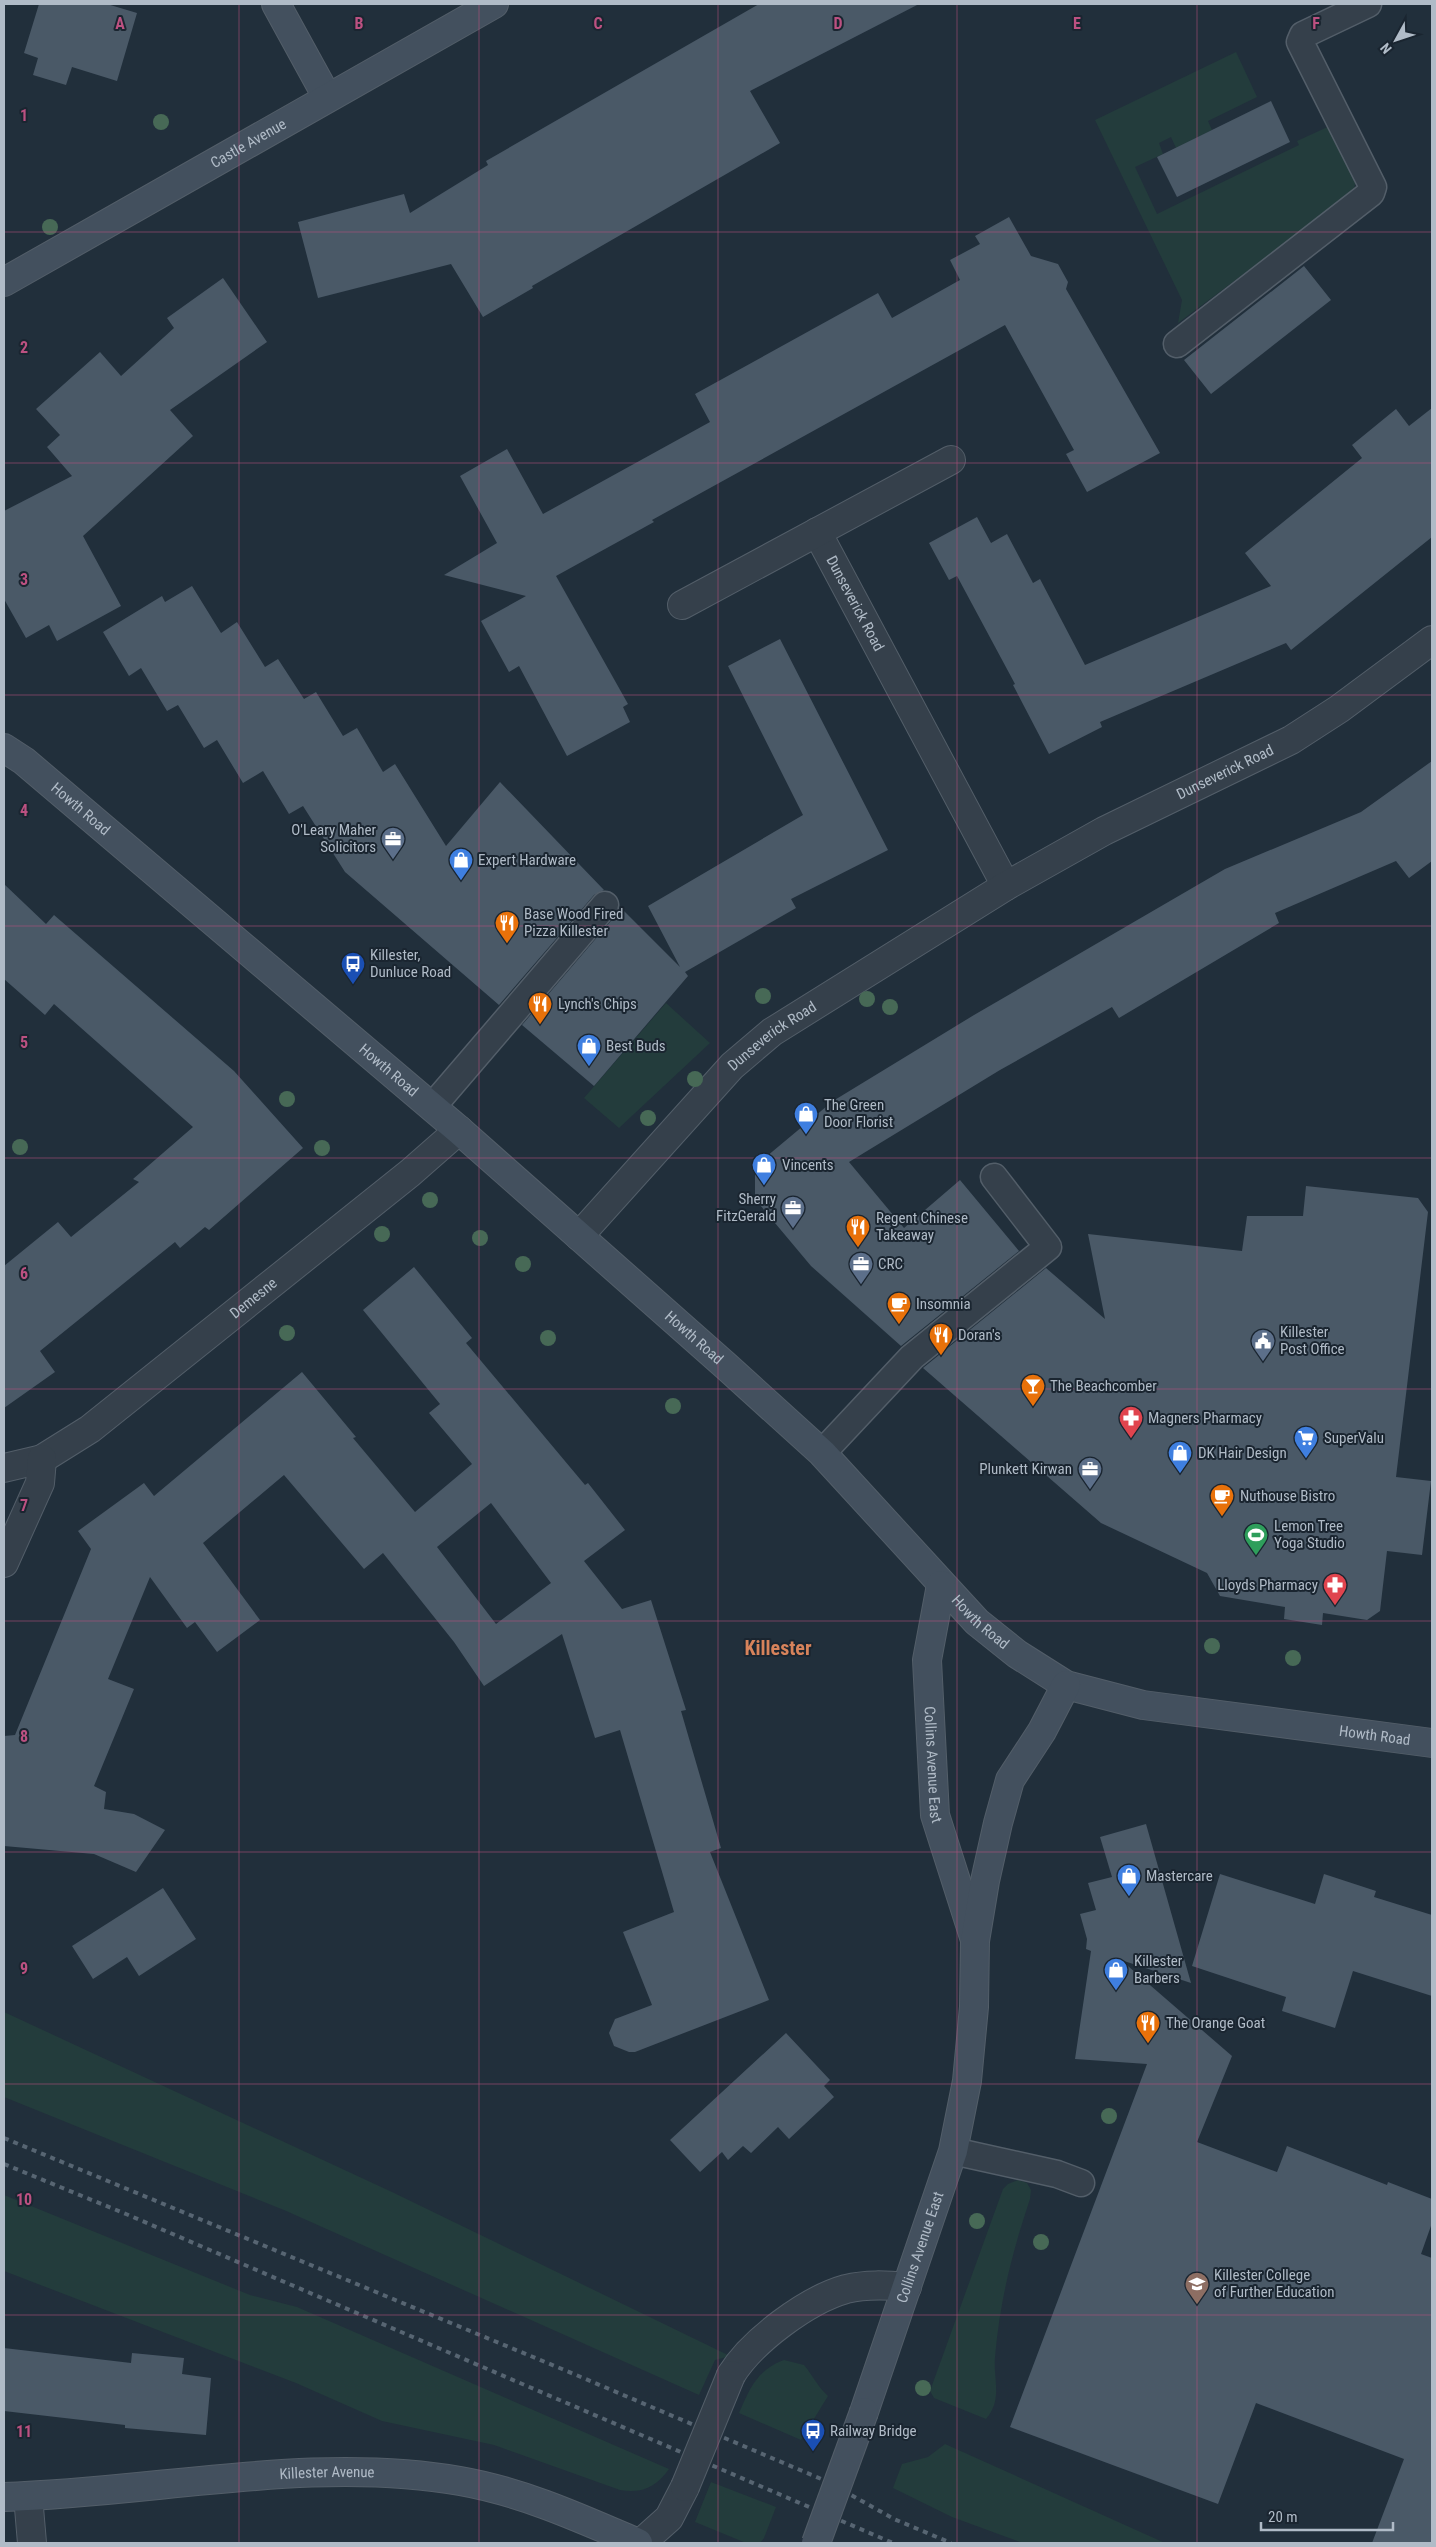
<svg xmlns="http://www.w3.org/2000/svg" width="1436" height="2547" font-family="'Roboto Condensed',sans-serif">
<style>
.green{fill:#233c3c}
.building{fill:#4a5967;fill-rule:evenodd}
.lines{fill:none;stroke-linecap:round;stroke-linejoin:round}
.lane-casing{stroke:#535e69;stroke-width:29}
.street-casing{stroke:#535e69;stroke-width:30}
.secondary-casing{stroke:#535e69;stroke-width:30}
.lane{stroke:#35404b;stroke-width:26}
.street{stroke:#35404b;stroke-width:28}
.secondary{stroke:#43505e;stroke-width:28}
.rail{stroke:#576572;stroke-width:4;stroke-dasharray:5 5;stroke-linecap:butt}
.street-bridge-casing{stroke:#535e69;stroke-width:30;stroke-linecap:butt}
.secondary-bridge-casing{stroke:#535e69;stroke-width:30;stroke-linecap:butt}
.street-bridge{stroke:#35404b;stroke-width:28}
.secondary-bridge{stroke:#43505e;stroke-width:28}
.tree{fill:#476956}
.grid{fill:none;stroke:#bc5181;stroke-width:1;stroke-opacity:0.55}
.labels{text-anchor:middle;dominant-baseline:central;stroke-width:4;stroke-linejoin:round;paint-order:stroke}
.street-label{font-size:15px;fill:#b0bbc7;stroke:#1a2530}
.poi-label{font-size:15px;fill:#b0bbc7;stroke:#1a2530;text-anchor:start}
.district-label{font-size:20px;font-weight:bold;fill:#d7835b;stroke:#1a2530}
.grid-label{font-size:16px;text-anchor:middle;font-weight:bold;fill:#bc5181;stroke:#1a2530;stroke-width:4;stroke-linejoin:round;paint-order:stroke}
</style>
<rect width="100%" height="100%" fill="#212f3b"/>
<path class="green" d="M1236,52L1257,97L1208,121L1212,130L1176,148L1171,137L1159,143L1163,154L1135,167L1157,214L1299,145L1297,141L1332,125L1356,179L1354,189L1347,197L1178,323L1182,300L1095,120Z
M666,1003L710,1043L619,1128L584,1098Z
M4,2012L392,2192L730,2356L715,2360L699,2395L284,2210L4,2097Z
M1018,2180L1027,2183L1031,2190L1030,2199C1012,2253 1000,2300 995,2357C993,2379 1003,2400 986,2419L934,2398L930,2391L1003,2189L1008,2184Z
M4,2195L250,2295L297,2307L669,2469C656,2487 642,2494 620,2490L494,2445L382,2421L296,2383L4,2271Z
M784,2360L804,2365C813,2376 818,2387 828,2396L801,2440L739,2413C750,2388 757,2370 784,2360Z
M945,2444L1165,2543H1023L952,2517L893,2488L902,2464L928,2457Z
M711,2482L776,2507L764,2538L760,2543H746L695,2522Z"/>
<path class="building" d="M39,4H107L137,13L117,81L72,67L66,85L33,75L38,58L24,53Z
M759,4H919L750,91L780,143L532,286L533,288L483,317L451,264L318,298L298,222L404,194L410,213L488,165L486,161Z
M1271,101L1290,142L1177,197L1157,157Z
M1009,217L1031,256L1058,264L1068,282L1066,289L1160,453L1087,492L1066,454L1074,450L1005,325L652,520L654,522L556,576L628,704L623,707L630,722L567,756L519,666L509,672L481,621L526,596L444,575L497,543L460,476L507,449L543,514L710,422L695,394L878,293L892,318L960,280L950,260L980,244L975,236Z
M1304,266L1331,300L1211,394L1184,360Z
M223,278L267,342L170,410L193,436L83,536L121,606L57,641L49,625L26,638L4,599V511L72,476L47,447L60,435L36,409L100,352L121,376L174,328L167,318Z
M1432,408V537L1291,650L1286,643L1100,722L1102,727L1049,754L1013,685L1015,684L957,576L949,580L929,543L977,517L991,543L1007,534L1033,583L1040,579L1085,665L1271,586L1245,553L1362,458L1352,445L1396,409L1409,426Z
M192,586L221,633L237,622L265,667L278,659L304,699L316,692L343,736L357,728L383,772L395,764L446,846L500,782L604,890L594,895L499,1005L345,872L303,806L289,814L263,771L243,783L217,740L204,748L178,705L167,711L141,668L129,676L103,632L162,596L165,602Z
M780,639L888,850L791,899L796,908L685,972L688,976L594,1086L522,1025L616,915L620,907L680,967L648,906L803,815L728,666Z
M1432,761V861L1409,878L1396,861L1275,913L1279,923L1119,1018L1112,1007L1000,1070L849,1162L904,1228L960,1180L1019,1251L901,1346L811,1266L755,1199V1166L833,1101L974,1015L1225,869L1361,812Z
M4,884L46,924L54,915L234,1071L303,1148L209,1230L205,1227L180,1248L175,1242L40,1351L55,1372L4,1408V1266L58,1222L71,1237L139,1182L133,1179L193,1127L54,1004L45,1015L4,979Z
M1306,1186L1418,1198L1428,1212L1396,1477L1431,1481L1422,1555L1387,1551L1380,1611L1367,1620L1323,1613L1322,1625L1284,1619L1285,1607L1220,1596L1207,1573L1101,1523L923,1368L1046,1268L1105,1319L1088,1234L1242,1251L1247,1216H1303Z
M414,1267L472,1338L466,1343L585,1485L588,1483L625,1530L584,1561L622,1609L651,1600L686,1710L681,1711L721,1848L710,1852L769,2000L635,2052H629L614,2046L609,2033L615,2019L652,2005L623,1932L674,1912L620,1730L595,1738L562,1634L484,1686L454,1642L383,1553L364,1569L284,1475L203,1543L260,1620L217,1652L195,1622L187,1628L150,1577L108,1679L134,1689L94,1786L106,1792L104,1809L134,1814L165,1830L136,1872L94,1854L4,1846V1736L15,1735L91,1549L78,1531L144,1483L154,1496L302,1372L356,1437L353,1438L415,1512L472,1464L429,1413L440,1404L363,1310ZM491,1503L551,1583L496,1624L437,1547Z
M1146,1824L1191,1983L1121,1960L1232,2056L1197,2142L1277,2172L1287,2146L1387,2185L1388,2182L1432,2199V2223L1421,2254L1432,2258V2543H1372L1404,2459L1256,2403L1218,2504L1010,2427L1147,2064L1075,2059L1091,1951L1086,1949L1087,1939L1080,1914L1096,1910L1088,1883L1112,1877L1100,1837Z
M1220,1874L1315,1904L1324,1874L1376,1891L1374,1897L1432,1915V1996L1353,1971L1335,2028L1282,2011L1286,1997L1192,1966Z
M163,1888L196,1939L139,1976L127,1957L93,1979L72,1946Z
M786,2033L830,2080L824,2086L834,2097L789,2139L778,2127L751,2153L743,2146L728,2160L722,2152L700,2172L670,2140Z
M4,2348L131,2363L132,2353L184,2358L182,2374L211,2378L206,2435L125,2428V2425L4,2411Z"/>
<g class="lines">
<defs>
<path id="lane" d="M1177,344L1371,193L1373,187L1300,42L1303,35L1368,4
M432,1107L605,905
M822,1453L912,1357L1048,1247L994,1177
M953,2151L1057,2174L1081,2183"/>
<g id="street">
<path id="s1" d="M817,532L1006,886"/>
<path d="M682,605L951,460"/>
<path id="s2" d="M579,1236L732,1066L772,1032L1006,886L1104,831L1291,740L1339,709L1432,640"/>
<path id="s3" d="M4,1468L42,1459L90,1429L410,1173L459,1130"/>
<path d="M4,1563L40,1483L42,1459"/>
<path d="M731,2375C752,2341 807,2300 846,2289C866,2284 886,2285 907,2287"/>
<path d="M28,2496L32,2543"/>
<path d="M641,2543L669,2518L685,2487"/>
</g>
<g id="secondary">
<path d="M276,4L327,97"/>
<path id="s4" d="M4,282L494,4"/>
<path id="s5" d="M4,748L24,761L459,1130L726,1366L822,1453L977,1622L1017,1654L1066,1685L1143,1705L1432,1743"/>
<path id="s6" d="M941,1585L927,1660L935,1815L974,1937"/>
<path id="s7" d="M864,2412L953,2151L967,2081L974,2007L975,1941L985,1881L998,1823L1010,1780L1042,1731L1066,1685"/>
<path id="s8" d="M4,2497C153,2493 312,2455 460,2481C523,2492 580,2518 638,2543"/>
</g>
</defs>
<use href="#lane" class="lane-casing"/>
<use href="#street" class="street-casing"/>
<use href="#secondary" class="secondary-casing"/>
<use href="#lane" class="lane"/>
<use href="#street" class="street"/>
<use href="#secondary" class="secondary"/>
<path class="rail" d="M4,2138L562,2369L826,2481L894,2519L951,2543
M4,2164L126,2214L893,2543"/>
<defs>
<path id="street-bridge" d="M685,2487L731,2375"/>
<path id="secondary-bridge" d="M816,2543L864,2412"/>
</defs>
<use href="#street-bridge" class="street-bridge-casing"/>
<use href="#secondary-bridge" class="secondary-bridge-casing"/>
<use href="#street-bridge" class="street-bridge"/>
<use href="#secondary-bridge" class="secondary-bridge"/>
</g>
<g class="tree">
<circle cx="161" cy="122" r="8"/>
<circle cx="50" cy="227" r="8"/>
<circle cx="763" cy="996" r="8"/>
<circle cx="867" cy="999" r="8"/>
<circle cx="890" cy="1007" r="8"/>
<circle cx="695" cy="1079" r="8"/>
<circle cx="287" cy="1099" r="8"/>
<circle cx="648" cy="1118" r="8"/>
<circle cx="20" cy="1147" r="8"/>
<circle cx="322" cy="1148" r="8"/>
<circle cx="430" cy="1200" r="8"/>
<circle cx="382" cy="1234" r="8"/>
<circle cx="480" cy="1238" r="8"/>
<circle cx="523" cy="1264" r="8"/>
<circle cx="287" cy="1333" r="8"/>
<circle cx="548" cy="1338" r="8"/>
<circle cx="673" cy="1406" r="8"/>
<circle cx="1212" cy="1646" r="8"/>
<circle cx="1293" cy="1658" r="8"/>
<circle cx="1109" cy="2116" r="8"/>
<circle cx="977" cy="2221" r="8"/>
<circle cx="1041" cy="2242" r="8"/>
<circle cx="923" cy="2388" r="8"/>
</g>
<path class="grid" d="M239,4V2543M479,4V2543M718,4V2543M957,4V2543M1197,4V2543M4,232H1432M4,463H1432M4,695H1432M4,926H1432M4,1158H1432M4,1389H1432M4,1621H1432M4,1852H1432M4,2084H1432M4,2315H1432"/>
<defs>
<symbol id="office-pin" viewBox="-11 -11 22 30"><path d="M0 17L-7.5 6A9.5 9.5 0 1 1 7.5 6Z" fill="#5c6f8a" stroke="#1a2530"/><path d="M-6-3h4V-5.5h4V-3h4V5H-6ZM-1-4.5V-3h2v-1.5ZM-6 0V1H6V0Z" fill="#fff"/></symbol>
<symbol id="shop-pin" viewBox="-11 -11 22 30"><path d="M0 17L-7.5 6A9.5 9.5 0 1 1 7.5 6Z" fill="#3f7fe0" stroke="#1a2530"/><path d="M-5-2.5h2.3a2.7 3.5 0 0 1 5.4 0H5L5.5 6h-11ZM-1.5-2.5h3a1.5 2.3 0 0 0-3 0Z" fill="#fff"/></symbol>
<symbol id="restaurant-pin" viewBox="-11 -11 22 30"><path d="M0 17L-7.5 6A9.5 9.5 0 1 1 7.5 6Z" fill="#e8710a" stroke="#1a2530"/><path d="M-5-6h1v4h1v-4h1v4h1v-4h1v5L-1.5 .5V6h-2V.5L-5-1ZM5-6V6H3V1.5H1.5Q1.5-4 5-6Z" fill="#fff"/></symbol>
<symbol id="bus-pin" viewBox="-11 -11 22 30"><path d="M0 17L-7.5 6A9.5 9.5 0 1 1 7.5 6Z" fill="#1a4fb4" stroke="#1a2530"/><path d="M-5-6H5V4H4V6H2V4H-2V6H-4V4H-5ZM-3.5-4V0h7V-4ZM-3.5 1.2v1.5H-2V1.2ZM2 1.2v1.5H3.5V1.2Z" fill="#fff"/></symbol>
<symbol id="cafe-pin" viewBox="-11 -11 22 30"><path d="M0 17L-7.5 6A9.5 9.5 0 1 1 7.5 6Z" fill="#e8710a" stroke="#1a2530"/><path d="M-5.5-4.5H6V0H3Q3 3.5 0 3.5H-2.5Q-5.5 3.5-5.5 0ZM3-3.2v2h1.7v-2ZM-6 4.5H4V6H-6Z" fill="#fff"/></symbol>
<symbol id="civic-pin" viewBox="-11 -11 22 30"><path d="M0 17L-7.5 6A9.5 9.5 0 1 1 7.5 6Z" fill="#5c6f8a" stroke="#1a2530"/><path d="M-.6-6.5H3V-4.5H.6V-3L4-1V1h2V6H-6V1h2V-1L-.6-3ZM-1.2 2.5V6h2.4V2.5Z" fill="#fff"/></symbol>
<symbol id="bar-pin" viewBox="-11 -11 22 30"><path d="M0 17L-7.5 6A9.5 9.5 0 1 1 7.5 6Z" fill="#e8710a" stroke="#1a2530"/><path d="M-6-5H6L.8 .8V4.5H3.5V6h-7V4.5H-.8V.8Z" fill="#fff"/></symbol>
<symbol id="pharmacy-pin" viewBox="-11 -11 22 30"><path d="M0 17L-7.5 6A9.5 9.5 0 1 1 7.5 6Z" fill="#e0444e" stroke="#1a2530"/><path d="M-2-6h4v4h4v4h-4v4h-4v-4h-4v-4h4Z" fill="#fff"/></symbol>
<symbol id="supermarket-pin" viewBox="-11 -11 22 30"><path d="M0 17L-7.5 6A9.5 9.5 0 1 1 7.5 6Z" fill="#3f7fe0" stroke="#1a2530"/><path d="M-6-5.5h2.5l.6 2H6L4.5 2H-2.5L-4.4-4H-6ZM-1.5 3.2a1.3 1.3 0 1 0 .1 0ZM3 3.2a1.3 1.3 0 1 0 .1 0Z" fill="#fff"/></symbol>
<symbol id="stadium-pin" viewBox="-11 -11 22 30"><path d="M0 17L-7.5 6A9.5 9.5 0 1 1 7.5 6Z" fill="#2e9e5b" stroke="#1a2530"/><path d="M0-5a6.5 5 0 1 0 0 10a6.5 5 0 1 0 0-10ZM-3.5-1.8h7v3.6h-7Z" fill="#fff"/></symbol>
<symbol id="university-pin" viewBox="-11 -11 22 30"><path d="M0 17L-7.5 6A9.5 9.5 0 1 1 7.5 6Z" fill="#8d6e63" stroke="#1a2530"/><path d="M0-5L7-2L0 1L-7-2ZM-4 1L0 2.5L4 1V4Q0 6-4 4Z" fill="#fff"/></symbol>
</defs>
<g fill-rule="evenodd">
<use href="#office-pin" x="379" y="825" width="28" height="38"/>
<use href="#shop-pin" x="447" y="846" width="28" height="38"/>
<use href="#restaurant-pin" x="493" y="909" width="28" height="38"/>
<use href="#bus-pin" x="339" y="950" width="28" height="38"/>
<use href="#restaurant-pin" x="526" y="990" width="28" height="38"/>
<use href="#shop-pin" x="575" y="1032" width="28" height="38"/>
<use href="#shop-pin" x="792" y="1100" width="28" height="38"/>
<use href="#shop-pin" x="750" y="1151" width="28" height="38"/>
<use href="#office-pin" x="779" y="1194" width="28" height="38"/>
<use href="#restaurant-pin" x="844" y="1213" width="28" height="38"/>
<use href="#office-pin" x="847" y="1250" width="28" height="38"/>
<use href="#cafe-pin" x="885" y="1290" width="28" height="38"/>
<use href="#restaurant-pin" x="927" y="1321" width="28" height="38"/>
<use href="#civic-pin" x="1249" y="1327" width="28" height="38"/>
<use href="#bar-pin" x="1019" y="1372" width="28" height="38"/>
<use href="#pharmacy-pin" x="1117" y="1404" width="28" height="38"/>
<use href="#supermarket-pin" x="1292" y="1424" width="28" height="38"/>
<use href="#shop-pin" x="1166" y="1439" width="28" height="38"/>
<use href="#office-pin" x="1076" y="1455" width="28" height="38"/>
<use href="#cafe-pin" x="1208" y="1482" width="28" height="38"/>
<use href="#stadium-pin" x="1242" y="1521" width="28" height="38"/>
<use href="#pharmacy-pin" x="1321" y="1571" width="28" height="38"/>
<use href="#shop-pin" x="1115" y="1862" width="28" height="38"/>
<use href="#shop-pin" x="1102" y="1956" width="28" height="38"/>
<use href="#restaurant-pin" x="1134" y="2009" width="28" height="38"/>
<use href="#university-pin" x="1183" y="2270" width="28" height="38"/>
<use href="#bus-pin" x="799" y="2417" width="28" height="38"/>
</g>
<g class="labels">
<g class="street-label">
<text stroke="none"><textPath href="#s4" startOffset="281">Castle Avenue</textPath></text>
<text stroke="none"><textPath href="#s1" startOffset="81">Dunseverick Road</textPath></text>
<text stroke="none"><textPath href="#s2" startOffset="804">Dunseverick Road</textPath></text>
<text stroke="none"><textPath href="#s5" startOffset="98">Howth Road</textPath></text>
<text stroke="none"><textPath href="#s2" startOffset="279">Dunseverick Road</textPath></text>
<text stroke="none"><textPath href="#s5" startOffset="502">Howth Road</textPath></text>
<text stroke="none"><textPath href="#s3" startOffset="305">Demesne</textPath></text>
<text stroke="none"><textPath href="#s5" startOffset="908">Howth Road</textPath></text>
<text stroke="none"><textPath href="#s5" startOffset="1312">Howth Road</textPath></text>
<text stroke="none"><textPath href="#s5" startOffset="1732">Howth Road</textPath></text>
<text stroke="none"><textPath href="#s6" startOffset="181">Collins Avenue East</textPath></text>
<text stroke="none"><textPath href="#s7" startOffset="174">Collins Avenue East</textPath></text>
<text stroke="none"><textPath href="#s8" startOffset="324">Killester Avenue</textPath></text>
</g>
<g class="poi-label">
<text x="376" y="830" text-anchor="end">O'Leary Maher<tspan x="376" dy="17">Solicitors</tspan></text>
<text x="478" y="860">Expert Hardware</text>
<text x="524" y="914">Base Wood Fired<tspan x="524" dy="17">Pizza Killester</tspan></text>
<text x="370" y="955">Killester,<tspan x="370" dy="17">Dunluce Road</tspan></text>
<text x="558" y="1004">Lynch's Chips</text>
<text x="606" y="1046">Best Buds</text>
<text x="824" y="1105">The Green<tspan x="824" dy="17">Door Florist</tspan></text>
<text x="782" y="1165">Vincents</text>
<text x="776" y="1199" text-anchor="end">Sherry<tspan x="776" dy="17">FitzGerald</tspan></text>
<text x="876" y="1218">Regent Chinese<tspan x="876" dy="17">Takeaway</tspan></text>
<text x="878" y="1264">CRC</text>
<text x="916" y="1304">Insomnia</text>
<text x="1280" y="1332">Killester<tspan x="1280" dy="17">Post Office</tspan></text>
<text x="958" y="1335">Doran's</text>
<text x="1050" y="1386">The Beachcomber</text>
<text x="1148" y="1418">Magners Pharmacy</text>
<text x="1324" y="1438">SuperValu</text>
<text x="1198" y="1453">DK Hair Design</text>
<text x="1072" y="1469" text-anchor="end">Plunkett Kirwan</text>
<text x="1240" y="1496">Nuthouse Bistro</text>
<text x="1274" y="1526">Lemon Tree<tspan x="1274" dy="17">Yoga Studio</tspan></text>
<text x="1318" y="1585" text-anchor="end">Lloyds Pharmacy</text>
<text x="1146" y="1876">Mastercare</text>
<text x="1134" y="1961">Killester<tspan x="1134" dy="17">Barbers</tspan></text>
<text x="1166" y="2023">The Orange Goat</text>
<text x="1214" y="2275">Killester College<tspan x="1214" dy="17">of Further Education</tspan></text>
<text x="830" y="2431">Railway Bridge</text>
</g>
<g class="district-label">
<text x="778" y="1648">Killester</text>
</g>
</g>
<g class="grid-label">
<text x="120" y="29">A</text>
<text x="359" y="29">B</text>
<text x="598" y="29">C</text>
<text x="838" y="29">D</text>
<text x="1077" y="29">E</text>
<text x="1316" y="29">F</text>
<text x="24" y="121">1</text>
<text x="24" y="353">2</text>
<text x="24" y="585">3</text>
<text x="24" y="816">4</text>
<text x="24" y="1048">5</text>
<text x="24" y="1279">6</text>
<text x="24" y="1511">7</text>
<text x="24" y="1742">8</text>
<text x="24" y="1974">9</text>
<text x="24" y="2205">10</text>
<text x="24" y="2437">11</text>
</g>
<rect width="1436" height="2547" fill="none" stroke="#b0bbc7" stroke-width="10"/>
<g transform="translate(1396 40) rotate(230)" stroke="#1a2530" stroke-width="4" paint-order="stroke">
<path d="M0-4L9 19L0 12L-9 19Z" fill="#b0bbc7"/>
<text y="-8" font-size="14" font-weight="bold" text-anchor="middle" fill="#b0bbc7">N</text>
</g>
<path d="M1261 2522v8h132v-8" fill="none" stroke="#b0bbc7" stroke-width="2.5"/>
<text x="1268" y="2522" font-size="15" fill="#b0bbc7" stroke="#1a2530" stroke-width="4" paint-order="stroke">20 m</text>
</svg>
